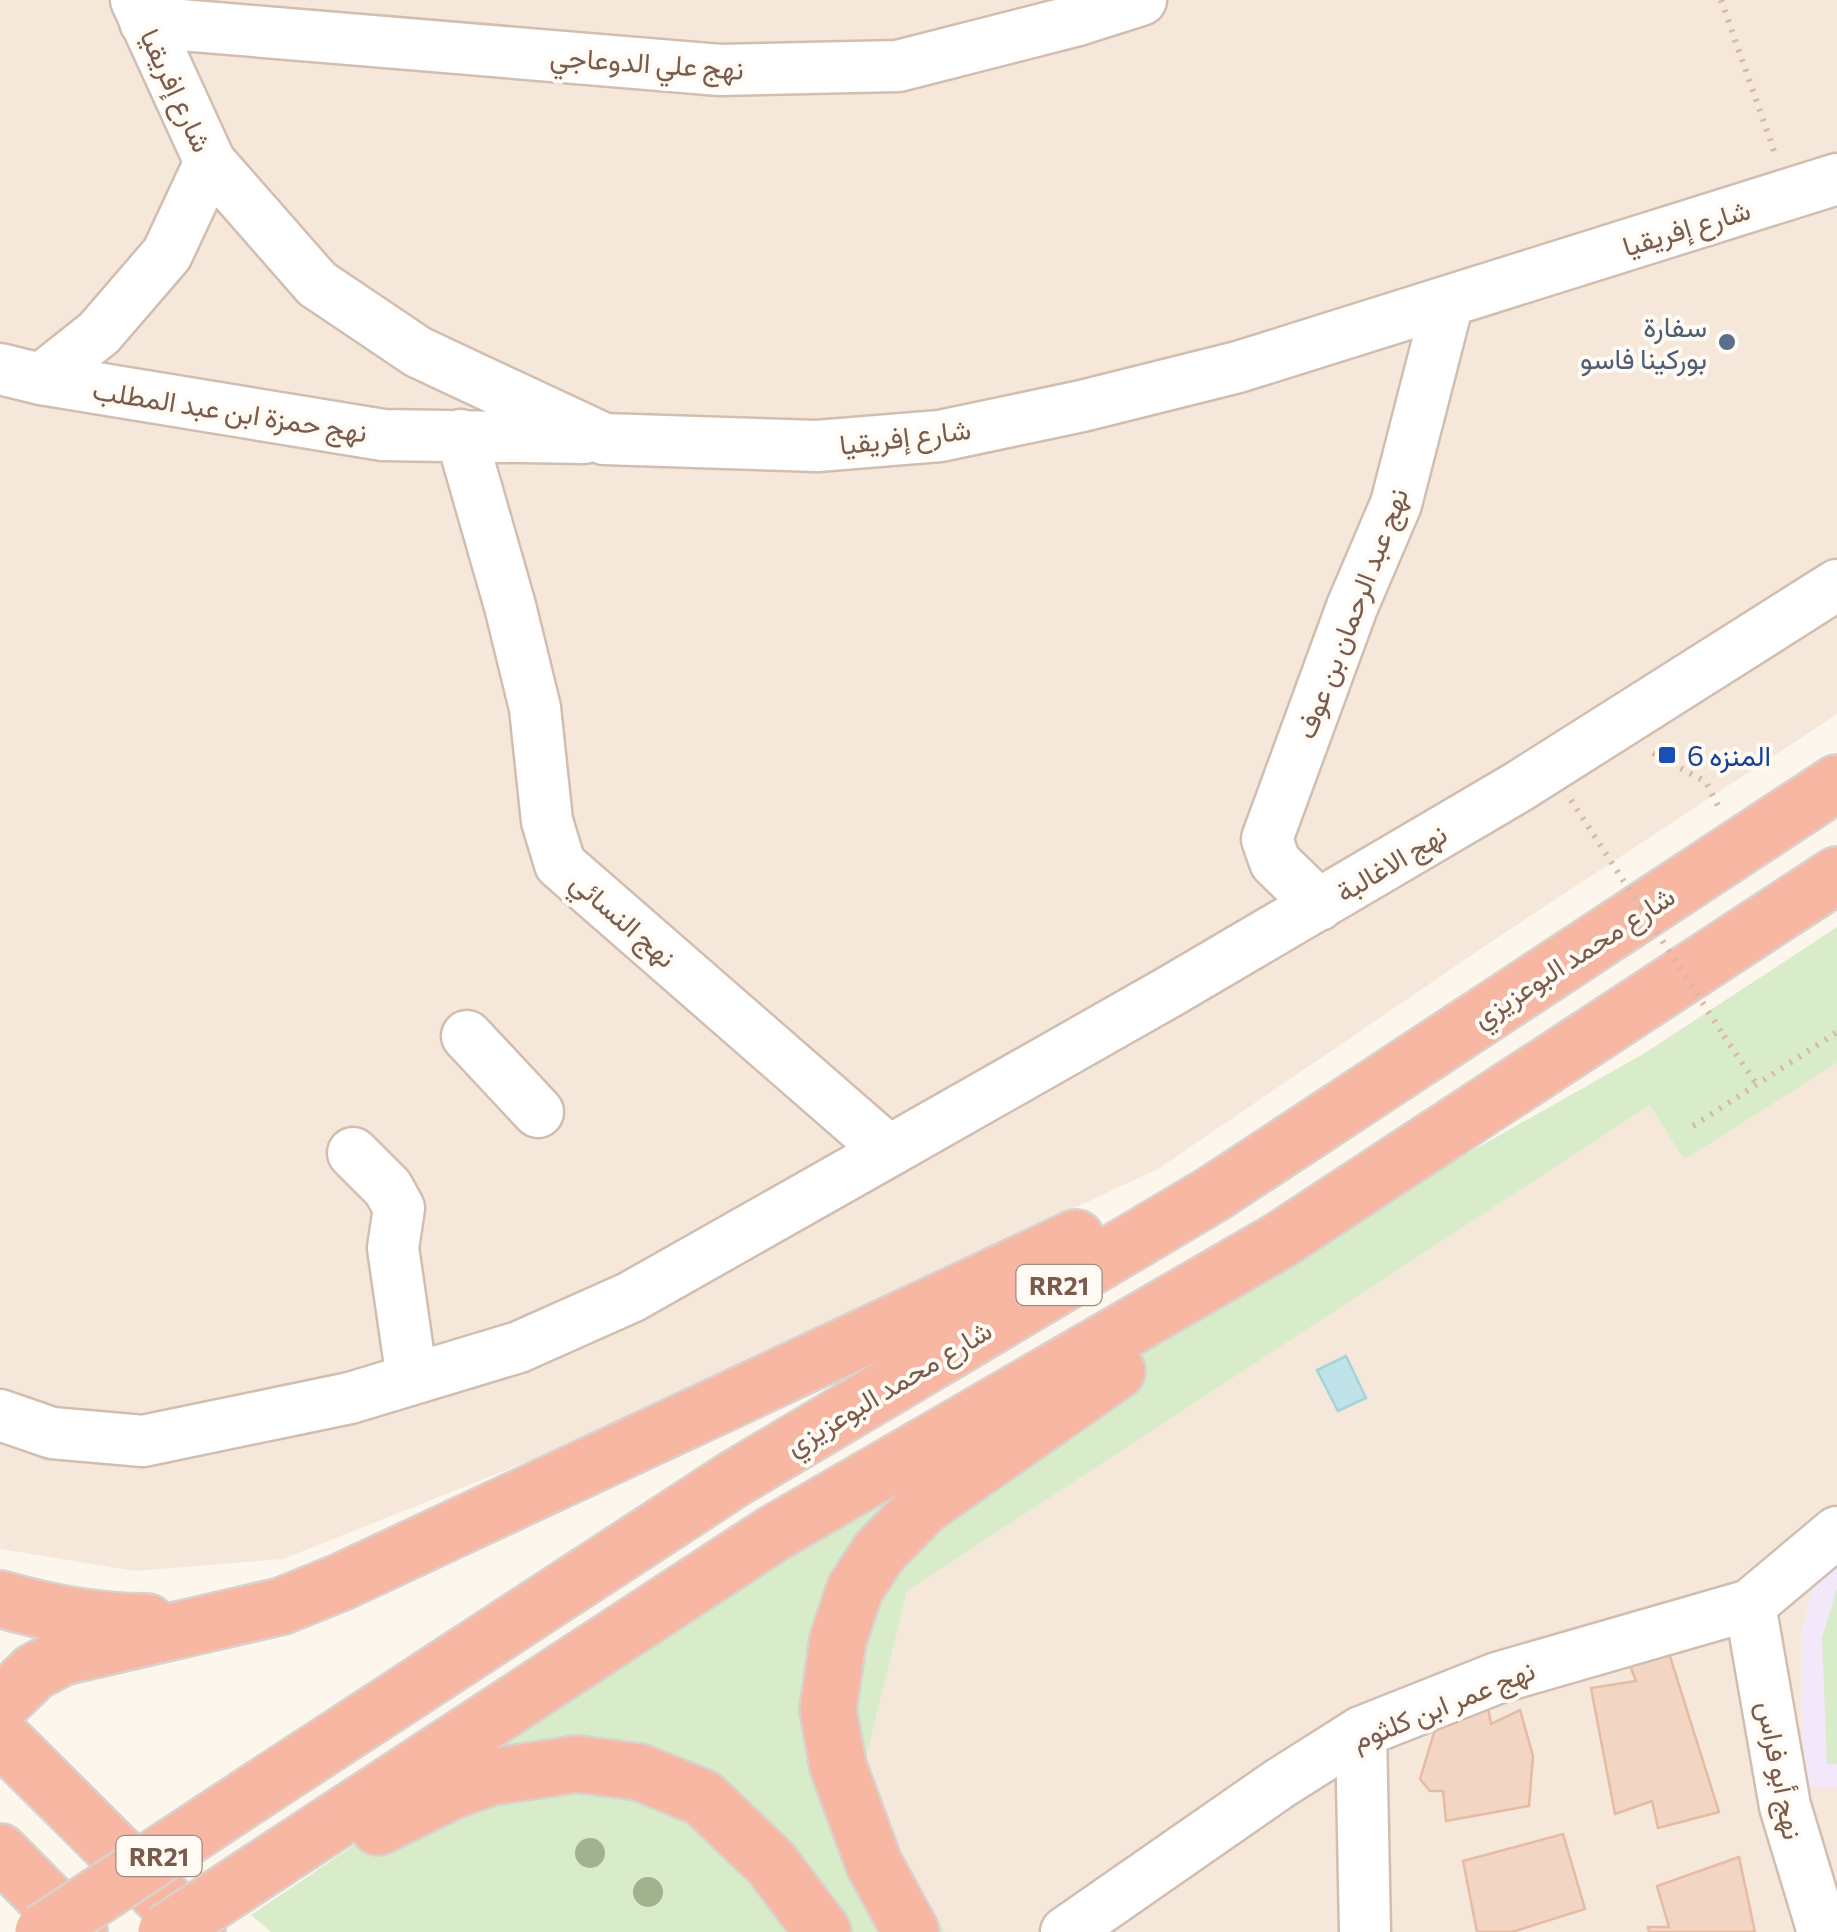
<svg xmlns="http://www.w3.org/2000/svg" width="1837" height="1932" font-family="Commissioner,Vazirmatn,sans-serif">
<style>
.residential{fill:#f5e8da}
.education{fill:#f3e8fa}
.green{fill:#d8ecc9}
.water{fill:#bfe3e8;stroke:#a5d3da;stroke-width:2.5}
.building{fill:#f3d5c3;stroke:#e6bba3;stroke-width:2.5}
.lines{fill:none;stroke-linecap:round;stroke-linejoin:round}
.minor-casing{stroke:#d1beb0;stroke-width:55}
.highway-casing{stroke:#dad1cd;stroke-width:60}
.path{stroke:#d9b8a5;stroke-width:6;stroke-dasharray:2.5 8;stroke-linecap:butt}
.minor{stroke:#fff;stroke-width:50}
.highway{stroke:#f7b7a3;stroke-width:55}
.highway-bridge-casing{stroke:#dad1cd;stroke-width:60;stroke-linecap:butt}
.path-bridge{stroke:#d9b8a5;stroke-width:6;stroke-dasharray:2.5 8;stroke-linecap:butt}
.highway-bridge{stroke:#f7b7a3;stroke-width:55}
.tree{fill:#a0b28e}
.service-dot{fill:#5c6f8a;stroke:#fffaf3;stroke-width:4}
.transit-dot{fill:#1a4fb4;stroke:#fffaf3;stroke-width:4}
.labels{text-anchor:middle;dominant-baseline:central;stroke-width:8;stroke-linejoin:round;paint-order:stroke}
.shield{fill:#fffaf3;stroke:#a28b7f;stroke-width:2.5}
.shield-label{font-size:25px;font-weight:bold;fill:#7a5c4d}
.street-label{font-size:28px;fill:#7a5c4d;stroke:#fffaf3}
.service-label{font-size:28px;fill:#4e5e75;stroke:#fffaf3;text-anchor:end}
.transit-label{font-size:28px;fill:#164399;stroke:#fffaf3;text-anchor:start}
</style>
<rect width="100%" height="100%" fill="#fdf6ec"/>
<path class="residential" d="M0,0H1837V714L1488,944L1158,1169L539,1457L283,1559L135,1571L0,1549Z
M1837,1063V1932H945L895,1847L866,1758L907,1591L1650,1105L1684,1160Z"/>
<path class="education" d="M1837,1543V1787H1808L1801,1722V1633L1821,1559Z"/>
<path class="green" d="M1837,927V1063L1684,1160L1650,1105L907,1591L866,1758L895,1847L945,1932H271L251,1915L904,1472L1645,1053Z
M1837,1588V1764H1827L1822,1638Z"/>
<path class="water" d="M1346,1356L1366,1398L1338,1411L1317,1370Z"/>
<path class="building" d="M1669,1653L1719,1812L1658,1828L1652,1801L1615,1814L1591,1688L1636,1681L1629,1663Z
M1488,1707L1491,1724L1520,1710L1533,1756L1529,1806L1446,1821L1443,1791H1430L1420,1779L1437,1723Z
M1563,1834L1585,1909L1512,1932H1477L1463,1861Z
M1739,1857L1755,1932H1649L1648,1927H1669L1657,1886Z"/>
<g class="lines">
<defs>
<path id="minor" d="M136,0L210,162L317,284L418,352L604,439L817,446L940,436L1082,406L1238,367L1837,179
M145,22L720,70L898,66L1078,20L1141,0
M0,369L41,379L383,435L584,438
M41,379L99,333L167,254L210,162
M461,435L510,606L535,708L547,821L560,864L889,1151L1169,992L1518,787L1837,585
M1319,905L1275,862L1267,839L1352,607L1396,504L1448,302
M467,1036L538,1112
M353,1153L388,1188L399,1208L393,1248L412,1379
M0,1415L52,1433L143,1441L350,1398L519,1347L631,1297L889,1151
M1750,1605L1785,1806L1823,1932
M1361,1732L1365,1932
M1066,1932L1279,1784L1361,1732L1497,1678L1750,1605L1837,1532"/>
<path id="highway" d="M0,1599C48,1613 97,1622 147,1622
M0,1705L34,1672L62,1657L282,1606L341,1582L1076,1238
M0,1736L197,1932
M275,1779L734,1479L1213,1194L1837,783
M378,1827L454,1790L491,1777L577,1764L639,1772L703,1798L771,1863L823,1932
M309,1838L773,1534L1279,1241L1837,875
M0,1852L79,1932
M911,1932L874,1864L838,1766L828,1710L838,1640L855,1589L879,1552L924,1506L1117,1371"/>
</defs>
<use href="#minor" class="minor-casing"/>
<use href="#highway" class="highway-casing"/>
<path class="path" d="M1721,0L1774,151
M1653,753L1706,782L1718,806
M1724,1036L1757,1085
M1693,1126L1837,1032"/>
<use href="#minor" class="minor"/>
<use href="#highway" class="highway"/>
<defs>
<path id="highway-bridge" d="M43,1932L275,1779
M166,1932L309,1838"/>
</defs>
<use href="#highway-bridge" class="highway-bridge-casing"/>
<path class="path-bridge" d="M1571,800L1724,1036"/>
<use href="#highway-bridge" class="highway-bridge"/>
</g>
<g class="tree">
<circle cx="590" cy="1853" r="15"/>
<circle cx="648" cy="1892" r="15"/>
</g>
<circle class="service-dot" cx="1727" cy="342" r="10"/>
<rect class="transit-dot" x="1657" y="745" width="20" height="20" rx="5"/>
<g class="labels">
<g class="shield">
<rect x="1016.5" y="1265" width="85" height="40" rx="8"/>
<rect x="116.5" y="1836" width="85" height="40" rx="8"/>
</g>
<g class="shield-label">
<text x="1059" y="1285">RR21</text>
<text x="159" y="1856">RR21</text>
</g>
<g class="street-label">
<text transform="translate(647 62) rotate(4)">نهج علي الدوعاجي</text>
<text transform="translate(177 90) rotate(65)">شارع إفريقيا</text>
<text transform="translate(1686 227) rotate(-17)">شارع إفريقيا</text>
<text transform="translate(230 410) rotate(9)">نهج حمزة ابن عبد المطلب</text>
<text transform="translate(905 436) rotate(-7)">شارع إفريقيا</text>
<text transform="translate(1351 613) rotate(-69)">نهج عبد الرحمان بن عوف</text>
<text transform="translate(1391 862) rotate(-31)">نهج الاغالبة</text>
<text transform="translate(624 919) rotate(41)">نهج النسائي</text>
<text transform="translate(1573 956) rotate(-33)">شارع محمد البوعزيزي</text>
<text transform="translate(888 1387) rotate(-31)">شارع محمد البوعزيزي</text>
<text transform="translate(1443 1704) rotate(-22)">نهج عمر ابن كلثوم</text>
<text transform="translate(1781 1770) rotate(79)">نهج أبو فراس</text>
</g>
<g class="service-label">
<text x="1707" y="326">سفارة<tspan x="1707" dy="32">بوركينا فاسو</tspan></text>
</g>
<g class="transit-label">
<text x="1687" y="755">المنزه 6</text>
</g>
</g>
</svg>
